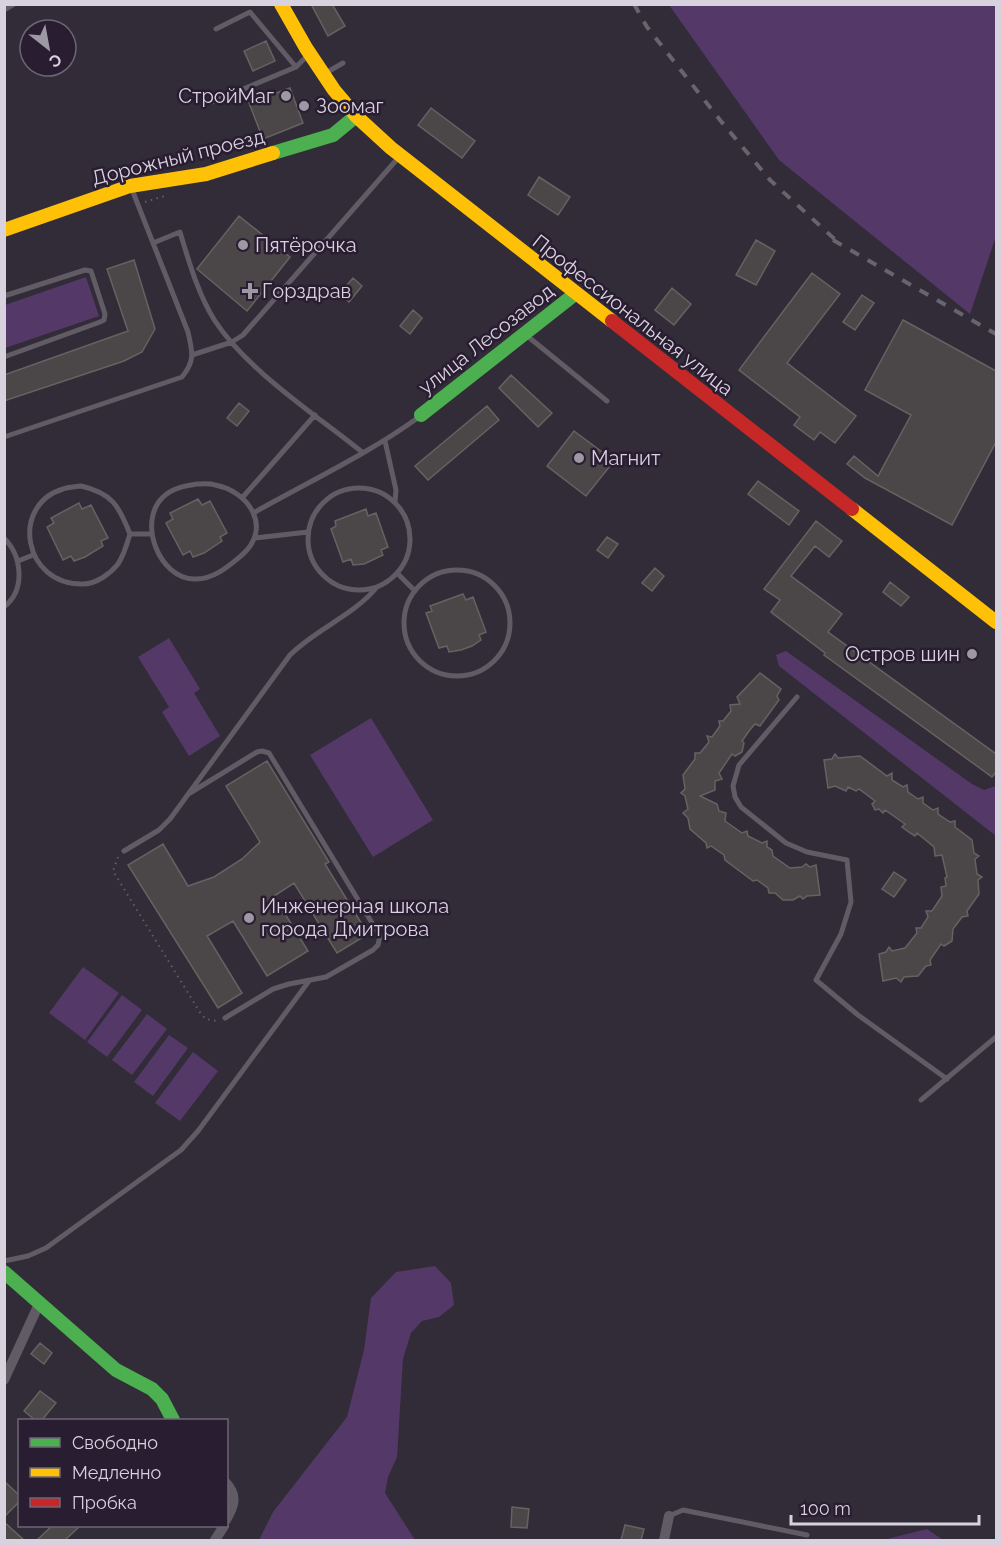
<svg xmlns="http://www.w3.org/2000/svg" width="1001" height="1545" font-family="Raleway,sans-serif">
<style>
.green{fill:#543968}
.building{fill:#4b4748;stroke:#676262;stroke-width:1.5}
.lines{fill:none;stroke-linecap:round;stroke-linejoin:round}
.path{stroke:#615c65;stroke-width:2;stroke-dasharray:1.5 4.5;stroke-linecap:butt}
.lane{stroke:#615b66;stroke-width:5}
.street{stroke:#615b66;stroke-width:10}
.fast{stroke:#4caf50;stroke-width:14}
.slow{stroke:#ffc107;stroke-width:14}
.jam{stroke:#c62828;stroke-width:14}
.rail{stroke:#68646d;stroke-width:4;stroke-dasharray:10 10;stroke-linecap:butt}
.poi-dot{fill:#9e97a4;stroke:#281d31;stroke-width:2}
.labels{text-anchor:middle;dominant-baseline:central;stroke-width:5;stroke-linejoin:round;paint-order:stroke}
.poi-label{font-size:20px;fill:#d8d1de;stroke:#281d31;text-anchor:start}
.street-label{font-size:20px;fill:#d8d1de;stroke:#281d31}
</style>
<rect width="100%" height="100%" fill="#312c37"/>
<path class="green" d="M669,5H996V236L970,314L779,160Z
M86,277L99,316L5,348V305Z
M169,638L200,689L194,693L220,736L189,756L162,712L169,707L138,657Z
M786,651L972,784L984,790L996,786V836L779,666L776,655Z
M371,718L433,820L373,857L310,755Z
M83,967L119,993L85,1040L49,1013Z
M122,995L142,1010L107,1057L87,1042Z
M147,1014L167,1029L132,1075L112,1060Z
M169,1035L188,1048L153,1096L134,1082Z
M193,1052L218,1071L180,1121L155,1103Z
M435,1266L451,1283L454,1305L439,1317L422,1321L411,1333L403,1359L397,1457L388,1477L385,1493L415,1540H259L273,1512L347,1417L364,1350L371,1298L396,1272Z
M927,1529L943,1540H885L891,1538Z"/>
<path class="building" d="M311,4H332L345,26L328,36Z
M266,41L275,61L253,71L244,51Z
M290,88L303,123L263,139L249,103Z
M431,108L475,141L462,158L418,125Z
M539,177L570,197L558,215L528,195Z
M239,216L290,257L247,311L197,269Z
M756,240L775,251L756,285L736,275Z
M134,260L155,329L142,352L124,361L4,401V375L128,331L107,269Z
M812,273L840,294L787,363L856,416L835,443L820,432L814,440L794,425L800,417L739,370Z
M353,278L362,286L349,302L339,294Z
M672,288L691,304L674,325L655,310Z
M862,295L874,303L855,330L843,322Z
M413,310L422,318L410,334L400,326Z
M903,320L996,371V442L952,525L865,478L847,464L854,456L878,476L911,415L865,390Z
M511,375L552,413L538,427L499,388Z
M239,403L249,411L237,426L227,418Z
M487,406L499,420L428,480L415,466Z
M574,431L614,461L586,496L547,466Z
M758,481L799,511L789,525L748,494Z
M198,499L202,505L210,501L227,533L220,537L222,541L204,553L193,557L190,551L183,555L166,523L173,519L170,513Z
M79,503L82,509L91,505L108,538L101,541L103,546L85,557L74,561L71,556L63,560L47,527L54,523L51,518Z
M366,509L368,516L376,513L388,547L381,550L383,555L364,564L353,565L351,559L343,562L331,529L336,526L335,521Z
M816,521L842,541L829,557L815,546L791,576L842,614L828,632L996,754V772L992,777L824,655L825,653L771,612L780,600L764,589Z
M607,537L618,544L608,558L597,550Z
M655,568L664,576L652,591L642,583Z
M890,582L909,597L901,606L883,592Z
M463,594L466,600L473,597L486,632L479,635L481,640L472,646L461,650L449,652L447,646L439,648L426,613L432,611L430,606Z
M760,673L781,689L777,696L779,700L760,726L755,724L749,731L742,741L744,743L742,752L735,756L732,754L719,773L722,779L715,781V790L700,796L717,804L719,811L726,813L725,821L742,833L747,831L748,836L762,843L767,841V847L772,850L773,856L790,868L802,867L806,864L810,867L816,865L820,895L807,896L803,899L800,896L793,900H783L775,893H769L768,888L757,880L753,881L725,860L724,855L711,846L707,848L706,843L690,829L688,818L683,813L688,809L685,796L681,793L685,789L683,775L695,759V753H700L709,742L707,736L712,737L720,726L719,721H723L731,711L730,705L740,704L737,697Z
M835,754L838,758L860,756L887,776L892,773V780L903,787L907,785L908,792L918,799L923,797V803L933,810L938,808V814L950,822L955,821V827L972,840L974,853L979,856L975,859L977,874L982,877L978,880L979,894L967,911L968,916L962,917L953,929L952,941L944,946L941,944L930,960L931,965L926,966L918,976L904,977L901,982L896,978L883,981L879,954L886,952L889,947L892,951L905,948L917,933L916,928H921L928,917L926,911H932L942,896L941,887L946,886L945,878L947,877L942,855L935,856L934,847L917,833L915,836L910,833L902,827L905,824L885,810L883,813L879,809L875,810L872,804L875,801L859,789L856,791L848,787L846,791L835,786L828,788L824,760L832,759Z
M267,761L329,862L325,864L368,934L337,953L294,883L274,896L308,951L267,976L233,921L207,936L242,993L218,1008L128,865L163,844L188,886L214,877L242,859L260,842L226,786Z
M894,872L906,880L894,897L882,889Z
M40,1343L52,1353L44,1364L31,1354Z
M40,1391L56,1403L42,1420H35L24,1411Z
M4,1481L20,1496V1501L4,1517Z
M512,1507L529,1509L527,1528L511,1527Z
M4,1522L24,1540H4Z
M625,1525L644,1529L641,1540H621Z
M52,1526H80L65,1540H37Z"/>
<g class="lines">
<path class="path" d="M145,202L168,195
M603,287L642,317
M118,857L113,871L201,1014L206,1019L217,1021"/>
<path class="lane" d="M4,10L14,4
M216,29L250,12L296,67
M324,74L343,63
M212,102L296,67L309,54
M153,243L180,232C189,262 198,294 215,321C247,370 316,415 362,452
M4,296L85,270L91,271L105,314L104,320L100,322L4,357
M526,335L607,401
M192,355L232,342L243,335L399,157
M4,437L182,377C196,360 192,351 188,332L131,187
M385,441L396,490L395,502
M197,484C202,484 209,483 215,485C249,491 273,528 242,555C229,566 213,580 194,579C159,578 137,522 163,497C173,488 184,486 197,484Z
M81,486C112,493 119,506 130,534C127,544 124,555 118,564C110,574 96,584 83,584C23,585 10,505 63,489C68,487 75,487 81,486Z
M308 539a51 51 0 1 1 102 0a51 51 0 1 1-102 0Z
M242,498L315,415
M255,512C310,481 368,454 419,417
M130,534H152
M4,538C22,556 26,590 4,607
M255,538L308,532
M18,561L33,555
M404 623a53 53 0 1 1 106 0a53 53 0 1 1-106 0Z
M398,574L415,591
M797,697L739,765L733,786L735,797L741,807L786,843L807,852L847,860L851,902L841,934L816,980L858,1015L947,1079
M190,793L257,752L262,751L269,753L380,936L378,945L373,950L326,977L289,984L273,989L225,1018
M124,851L159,830L170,819L290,655C316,629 353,616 377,587
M921,1100L996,1037
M4,1261L28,1256L46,1248L181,1150L198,1131L309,981
M669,1516L683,1510L807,1535"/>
<path class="street" d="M4,1380L39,1304
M226,1483C238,1496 234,1506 226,1520
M215,1540L224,1526
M664,1540L669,1516"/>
<path class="fast" d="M273,153L333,135L356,116
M421,415L575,294
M4,1272L116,1370L152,1389L162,1399L173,1420"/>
<path class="slow" d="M281,4L306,48L334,90L356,116L391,148L612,321
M4,230L130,186L206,174L273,153
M852,509L996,622"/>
<path class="jam" d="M612,321L852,509"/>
<path class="rail" d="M634,4L647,27L720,120L770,180L840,244
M833,240L996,334"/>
</g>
<g class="poi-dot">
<circle cx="286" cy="96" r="6"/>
<circle cx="304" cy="106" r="6"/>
<circle cx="243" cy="245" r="6"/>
<path d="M247 282h6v6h6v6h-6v6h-6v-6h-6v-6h6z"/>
<circle cx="579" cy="458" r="6"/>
<circle cx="972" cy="654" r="6"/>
<circle cx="249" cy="918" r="6"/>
</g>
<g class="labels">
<g class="poi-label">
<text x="274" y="96" text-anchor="end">СтройМаг</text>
<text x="316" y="106">Зоомаг</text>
<text x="255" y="245">Пятёрочка</text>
<text x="262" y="291">Горздрав</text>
<text x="591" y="458">Магнит</text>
<text x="960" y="654" text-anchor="end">Остров шин</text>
<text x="261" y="906">Инженерная школа<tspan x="261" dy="23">города Дмитрова</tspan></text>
</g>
<g class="street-label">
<text transform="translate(178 157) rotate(-14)">Дорожный проезд</text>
<text transform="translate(633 315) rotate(38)">Профессиональная улица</text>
<text transform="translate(486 339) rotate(-38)">улица Лесозавод</text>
</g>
</g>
<rect width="1001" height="1545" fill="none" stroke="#d8d1de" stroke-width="12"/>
<rect x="18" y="1419" width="210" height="108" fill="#281d31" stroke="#6e6576" stroke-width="1.5"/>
<rect x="30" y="1438" width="30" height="9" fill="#4caf50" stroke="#6e6576" stroke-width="1.5"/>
<text x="72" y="1449" font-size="18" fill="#d8d1de">Свободно</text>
<rect x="30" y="1468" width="30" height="9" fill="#ffc107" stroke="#6e6576" stroke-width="1.5"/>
<text x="72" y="1479" font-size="18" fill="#d8d1de">Медленно</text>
<rect x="30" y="1498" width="30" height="9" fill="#c62828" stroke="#6e6576" stroke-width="1.5"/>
<text x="72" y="1509" font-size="18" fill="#d8d1de">Пробка</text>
<g transform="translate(48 48) rotate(149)"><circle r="28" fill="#281d31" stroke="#6e6576" stroke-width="1.5"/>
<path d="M0-4.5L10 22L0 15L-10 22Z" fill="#9e97a4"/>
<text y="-9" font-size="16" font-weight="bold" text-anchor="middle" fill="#d8d1de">С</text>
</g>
<path d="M791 1515v9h188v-9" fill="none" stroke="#d8d1de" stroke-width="3"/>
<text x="800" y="1515" font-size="18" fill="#d8d1de" stroke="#281d31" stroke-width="4.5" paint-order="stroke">100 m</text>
</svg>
